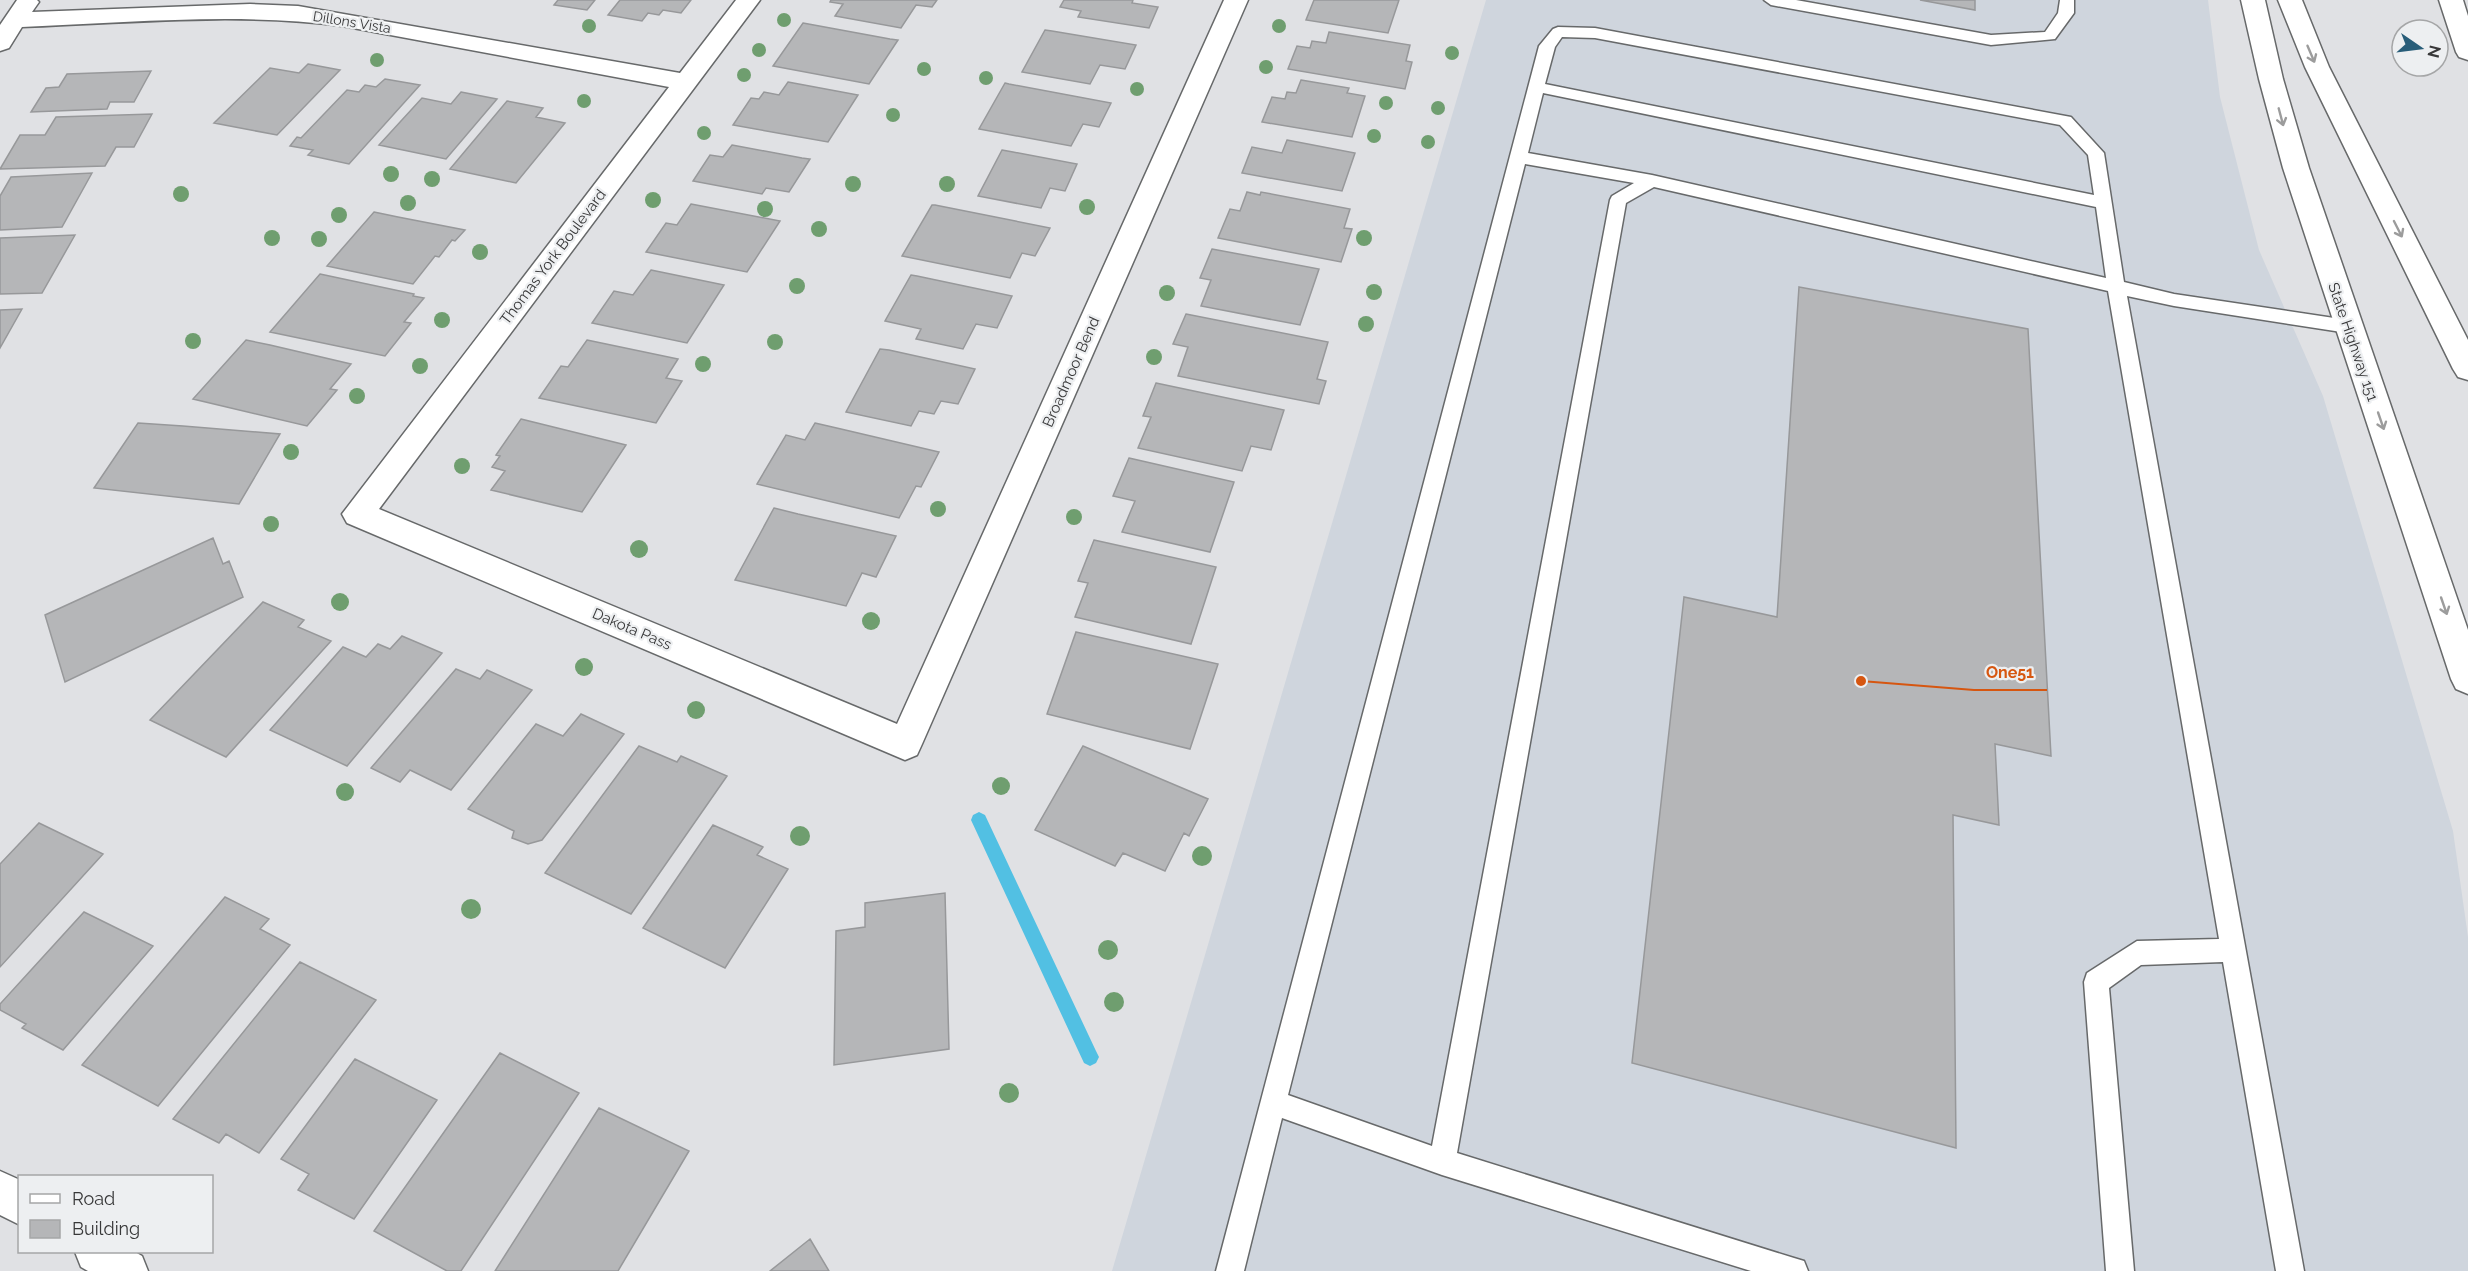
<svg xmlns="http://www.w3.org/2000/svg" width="2468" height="1271" font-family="Raleway,sans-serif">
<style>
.built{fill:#cfd5dd}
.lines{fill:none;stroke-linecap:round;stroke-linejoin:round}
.stream{fill:#52c0e3;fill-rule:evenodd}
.building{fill:#b5b6b8;stroke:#97989a;stroke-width:1.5}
.lane-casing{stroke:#67696a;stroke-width:3}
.street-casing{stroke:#67696a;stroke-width:3}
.secondary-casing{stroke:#67696a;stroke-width:3}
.highway-casing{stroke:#67696a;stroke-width:3}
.lane{fill:#fff;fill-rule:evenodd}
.street{fill:#fff;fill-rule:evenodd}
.secondary{fill:#fff;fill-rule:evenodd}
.highway{fill:#fff;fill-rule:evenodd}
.tree{fill:#6f9e6f}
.oneway{stroke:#9c9c9c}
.labels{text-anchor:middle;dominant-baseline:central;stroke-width:4.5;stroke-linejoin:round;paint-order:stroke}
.far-street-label{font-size:14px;fill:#383839;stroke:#edeff1}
.street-label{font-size:15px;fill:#383839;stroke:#edeff1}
.leader{fill:none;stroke:#d65610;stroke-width:2}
.callout-dot{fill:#d65610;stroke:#edeff1;stroke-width:2}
.callout-label{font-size:16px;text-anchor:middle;font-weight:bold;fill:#d65610;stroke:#edeff1;stroke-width:4.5;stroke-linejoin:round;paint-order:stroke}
</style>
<rect width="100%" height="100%" fill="#e0e1e4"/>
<path class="built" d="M1486,0H2208L2220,97L2259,250L2323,396L2453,831L2468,937V1271H1112Z"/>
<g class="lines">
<path class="stream" d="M979,812L985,815L1096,1051L1099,1057L1096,1063L1090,1066L1084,1063L971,820L973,815Z"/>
</g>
<path class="building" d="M558,0H595L587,10L554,5Z
M620,0H691L681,13L663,10L659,15L648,13L642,21L608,15Z
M831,0H937L932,7L916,5L901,28L835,16L843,4L830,2Z
M1064,0H1133L1132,3L1158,7L1149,28L1078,17L1081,11L1060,7Z
M1314,0H1399L1388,33L1306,20Z
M1920,0H1975V10Z
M803,23L890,39L898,40L869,84L773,66Z
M1045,30L1052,31L1136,45L1125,69L1100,65L1090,84L1022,72Z
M1329,32L1410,45L1406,61L1412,62L1405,89L1288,69L1297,46L1310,48L1312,41L1326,43Z
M308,64L340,70L277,135L214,123L270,68L299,73Z
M151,71L134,102H110L107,109L31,112L46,88L59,87L67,74Z
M385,79L420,85L349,164L308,155L313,150L290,146L297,137L301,138L347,90L359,92L365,85L376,87Z
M1301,80L1349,88L1347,93L1365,96L1352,137L1262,122L1272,97L1285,99L1287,92L1296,93Z
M788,82L858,95L828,142L733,125L751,98L759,99L764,92L779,95Z
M1005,83L1009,84L1111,103L1099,127L1083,124L1071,146L979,129Z
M461,92L497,99L446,159L379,145L422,98L451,104Z
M507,101L543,108L536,117L565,123L516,183L450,169Z
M152,114L134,147H116L105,166L0,169L20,135H45L56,117Z
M1287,140L1355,153L1342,191L1242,173L1252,147L1282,153Z
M732,145L802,158L810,159L789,192L766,188L762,194L693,181L710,155L723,157Z
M1002,150L1013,152L1077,164L1065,191L1050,188L1041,208L978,196Z
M92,173L62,227L0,230V196L11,177Z
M1247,192L1260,195L1261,192L1350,209L1344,228L1352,229L1341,262L1218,238L1230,209L1240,211Z
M691,204L780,221L747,272L646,252L666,223L677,225Z
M932,205H935L1050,228L1035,256L1022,253L1010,278L902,256Z
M374,212L398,217L465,230L455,241L452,240L439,257L435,256L413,284L327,266Z
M75,235L42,293L0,294V238Z
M1212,249L1319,269L1300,325L1201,306L1211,280L1200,278Z
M651,270L724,285L687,343L592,323L614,291L633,295Z
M320,274L414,294L413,296L424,298L404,322L411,323L385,356L270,332Z
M911,275L917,276L1012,296L997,328L976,324L963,349L916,339L921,329L885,321Z
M1799,287L2028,329L2051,756L1995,744L1999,825L1953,815L1956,1148L1632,1063L1684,597L1777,617Z
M22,309L0,348V310Z
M1186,314L1328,342L1317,379L1326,381L1319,404L1178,376L1188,347L1173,344Z
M246,340L270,345L351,364L330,389L337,390L307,426L193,399Z
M587,340L678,359L666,378L682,381L656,423L539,398L561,366L568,367Z
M880,349L889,350L975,369L958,404L941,401L934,414L919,411L911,426L846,412Z
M1156,383L1284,410L1271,450L1251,446L1242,471L1138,448L1151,417L1143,416Z
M521,419L626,445L582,512L491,490L505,471L492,467L500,456L496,455Z
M138,423L183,426L280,434L239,504L94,488Z
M815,423L841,429L939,452L921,487L916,486L899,518L757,484L786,435L805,440Z
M1129,458L1234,482L1210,552L1122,532L1135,501L1113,496Z
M774,508L798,514L896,536L876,577L862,573L846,606L735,580Z
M213,538L223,564L229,561L243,597L65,682L45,615Z
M1094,540L1216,567L1191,644L1075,617L1088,583L1078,581Z
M263,602L304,620L298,627L331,641L226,757L150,720Z
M1076,632L1218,664L1190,749L1047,714Z
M402,636L442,653L347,766L270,730L343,647L366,657L378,644L390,649Z
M456,669L480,679L487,670L532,690L451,790L410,770L400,782L371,768Z
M581,714L624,734L542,840L528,844L512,838L514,831L468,809L536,724L563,736Z
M639,746L677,762L681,756L727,776L631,914L545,873Z
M1083,746L1208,799L1189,836L1184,833L1165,871L1123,853L1115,866L1035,830Z
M39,823L103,854L0,967V864Z
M713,825L763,847L757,855L788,869L725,968L643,928Z
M945,893L949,1049L834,1065L836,931L865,927V903Z
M225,897L269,919L260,929L290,945L158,1106L82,1065Z
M84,912L153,946L63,1050L22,1028L26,1024L0,1010V1004Z
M300,962L376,1000L259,1153L226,1134L219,1143L173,1119Z
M500,1053L579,1093L461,1271H447L374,1231Z
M355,1059L437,1100L354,1219L298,1190L309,1174L281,1159Z
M599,1108L689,1151L618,1271H495Z
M810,1239L829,1271H770Z"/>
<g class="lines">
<defs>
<path id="lane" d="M1764,0H1796L1991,35L2045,32L2058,13L2060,0H2074V13L2055,39L1991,45L1771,5Z
M1558,27L1595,28L2071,117L2104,153L2124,282L2174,294L2354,321L2357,326L2354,331L2348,333L2174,306L2127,296L2304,1271H2276L2223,962L2141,965L2109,988L2134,1271H2106L2084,982L2087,973L2137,941L2219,939L2108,291L1654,187L1626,203L1457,1153L1794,1258L1804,1261L1808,1271H1751L1442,1175L1282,1118L1244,1271H1216L1539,46L1553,29ZM1562,37L1595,38L2060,125L2088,155L2094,195L1545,84L1555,47ZM1543,93L2096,207L2106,278L1652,175L1528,153ZM1525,164L1634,183L1612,196L1610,200L1432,1146L1288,1095Z"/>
<path id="street" d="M17,0H37L39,2L32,12L250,4L298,6L680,73L736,0H760L379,509L897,724L1224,0H1248L922,744L917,755L905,760L347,523L342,514L669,87L342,26C236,12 129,23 22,27L9,48L0,51V25Z
M0,1171L20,1180V1225L0,1215Z
M75,1252H135L142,1256L148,1271H88L81,1267Z"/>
<path id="secondary" d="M2241,0H2265L2283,79L2309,168L2468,630V694L2456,689L2451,679L2283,168L2259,79Z"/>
<path id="highway" d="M2278,0H2302L2329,67L2468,340V380L2458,377L2453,369L2305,67Z
M2439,0H2463L2468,16V60L2459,57L2456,52Z"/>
</defs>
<use href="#lane" class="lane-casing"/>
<use href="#street" class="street-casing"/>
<use href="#secondary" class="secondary-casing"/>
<use href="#highway" class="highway-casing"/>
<use href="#lane" class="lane"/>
<use href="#street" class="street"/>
<use href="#secondary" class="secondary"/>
<use href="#highway" class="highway"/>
</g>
<g class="tree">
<circle cx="784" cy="20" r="7"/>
<circle cx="589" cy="26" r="7"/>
<circle cx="1279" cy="26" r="7"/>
<circle cx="759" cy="50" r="7"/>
<circle cx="1452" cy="53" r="7"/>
<circle cx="377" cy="60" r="7"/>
<circle cx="1266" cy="67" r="7"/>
<circle cx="924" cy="69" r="7"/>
<circle cx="744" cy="75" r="7"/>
<circle cx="986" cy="78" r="7"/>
<circle cx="1137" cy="89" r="7"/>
<circle cx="584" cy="101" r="7"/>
<circle cx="1386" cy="103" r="7"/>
<circle cx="1438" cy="108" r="7"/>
<circle cx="893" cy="115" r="7"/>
<circle cx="704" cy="133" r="7"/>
<circle cx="1374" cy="136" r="7"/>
<circle cx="1428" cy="142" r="7"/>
<circle cx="391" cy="174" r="8"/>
<circle cx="432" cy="179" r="8"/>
<circle cx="853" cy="184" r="8"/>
<circle cx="947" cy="184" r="8"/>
<circle cx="181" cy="194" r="8"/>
<circle cx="653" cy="200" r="8"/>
<circle cx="408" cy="203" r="8"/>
<circle cx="1087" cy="207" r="8"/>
<circle cx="765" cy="209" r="8"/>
<circle cx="339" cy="215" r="8"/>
<circle cx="819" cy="229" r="8"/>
<circle cx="272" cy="238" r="8"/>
<circle cx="1364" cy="238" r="8"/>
<circle cx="319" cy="239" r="8"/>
<circle cx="480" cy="252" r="8"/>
<circle cx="797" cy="286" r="8"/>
<circle cx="1374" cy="292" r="8"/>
<circle cx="1167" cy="293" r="8"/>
<circle cx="442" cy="320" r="8"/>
<circle cx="1366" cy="324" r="8"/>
<circle cx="193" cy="341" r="8"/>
<circle cx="775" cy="342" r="8"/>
<circle cx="1154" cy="357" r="8"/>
<circle cx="703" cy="364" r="8"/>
<circle cx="420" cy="366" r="8"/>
<circle cx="357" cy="396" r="8"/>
<circle cx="291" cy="452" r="8"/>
<circle cx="462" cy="466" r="8"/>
<circle cx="938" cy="509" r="8"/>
<circle cx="1074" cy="517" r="8"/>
<circle cx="271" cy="524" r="8"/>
<circle cx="639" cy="549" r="9"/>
<circle cx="340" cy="602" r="9"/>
<circle cx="871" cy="621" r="9"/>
<circle cx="584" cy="667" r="9"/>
<circle cx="696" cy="710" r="9"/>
<circle cx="1001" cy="786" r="9"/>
<circle cx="345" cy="792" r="9"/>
<circle cx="800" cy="836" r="10"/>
<circle cx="1202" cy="856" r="10"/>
<circle cx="471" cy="909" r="10"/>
<circle cx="1108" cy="950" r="10"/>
<circle cx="1114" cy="1002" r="10"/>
<circle cx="1009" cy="1093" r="10"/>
</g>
<defs><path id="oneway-shaft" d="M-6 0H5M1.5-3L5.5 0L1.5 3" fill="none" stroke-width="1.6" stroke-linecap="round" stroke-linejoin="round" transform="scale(1.5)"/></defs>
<g class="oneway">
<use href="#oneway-shaft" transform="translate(2311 54) rotate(67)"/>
<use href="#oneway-shaft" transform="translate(2281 117) rotate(75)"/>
<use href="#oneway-shaft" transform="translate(2398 229) rotate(63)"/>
<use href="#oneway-shaft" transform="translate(2381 421) rotate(71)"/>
<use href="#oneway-shaft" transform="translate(2444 606) rotate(71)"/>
</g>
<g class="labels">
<g class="far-street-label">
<text transform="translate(352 22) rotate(9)">Dillons Vista</text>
</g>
<g class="street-label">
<text transform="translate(553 257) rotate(-53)">Thomas York Boulevard</text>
<text transform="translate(2353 342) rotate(71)">State Highway 151</text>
<text transform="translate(1071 372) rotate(-66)">Broadmoor Bend</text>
<text transform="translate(632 629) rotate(23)">Dakota Pass</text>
</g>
</g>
<path class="leader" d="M1861 681L1974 690H2047"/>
<circle class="callout-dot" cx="1861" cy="681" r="6"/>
<g class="callout-label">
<text x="2010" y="678">One51</text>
</g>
<rect x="18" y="1175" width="195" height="78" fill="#edeff1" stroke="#a5a6a7" stroke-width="1.5"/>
<rect x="30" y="1194" width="30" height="9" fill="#ffffff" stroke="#a5a6a7" stroke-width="1.5"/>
<text x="72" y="1205" font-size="18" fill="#383839">Road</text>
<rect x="30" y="1220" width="30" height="18" fill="#b5b6b8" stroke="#a5a6a7" stroke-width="1.5"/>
<text x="72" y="1235" font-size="18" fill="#383839">Building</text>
<g transform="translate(2420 48) rotate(104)"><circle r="28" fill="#edeff1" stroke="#a5a6a7" stroke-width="1.5"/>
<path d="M0-4.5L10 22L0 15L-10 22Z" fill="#285d79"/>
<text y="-9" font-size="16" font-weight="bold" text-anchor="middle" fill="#383839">N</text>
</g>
</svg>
